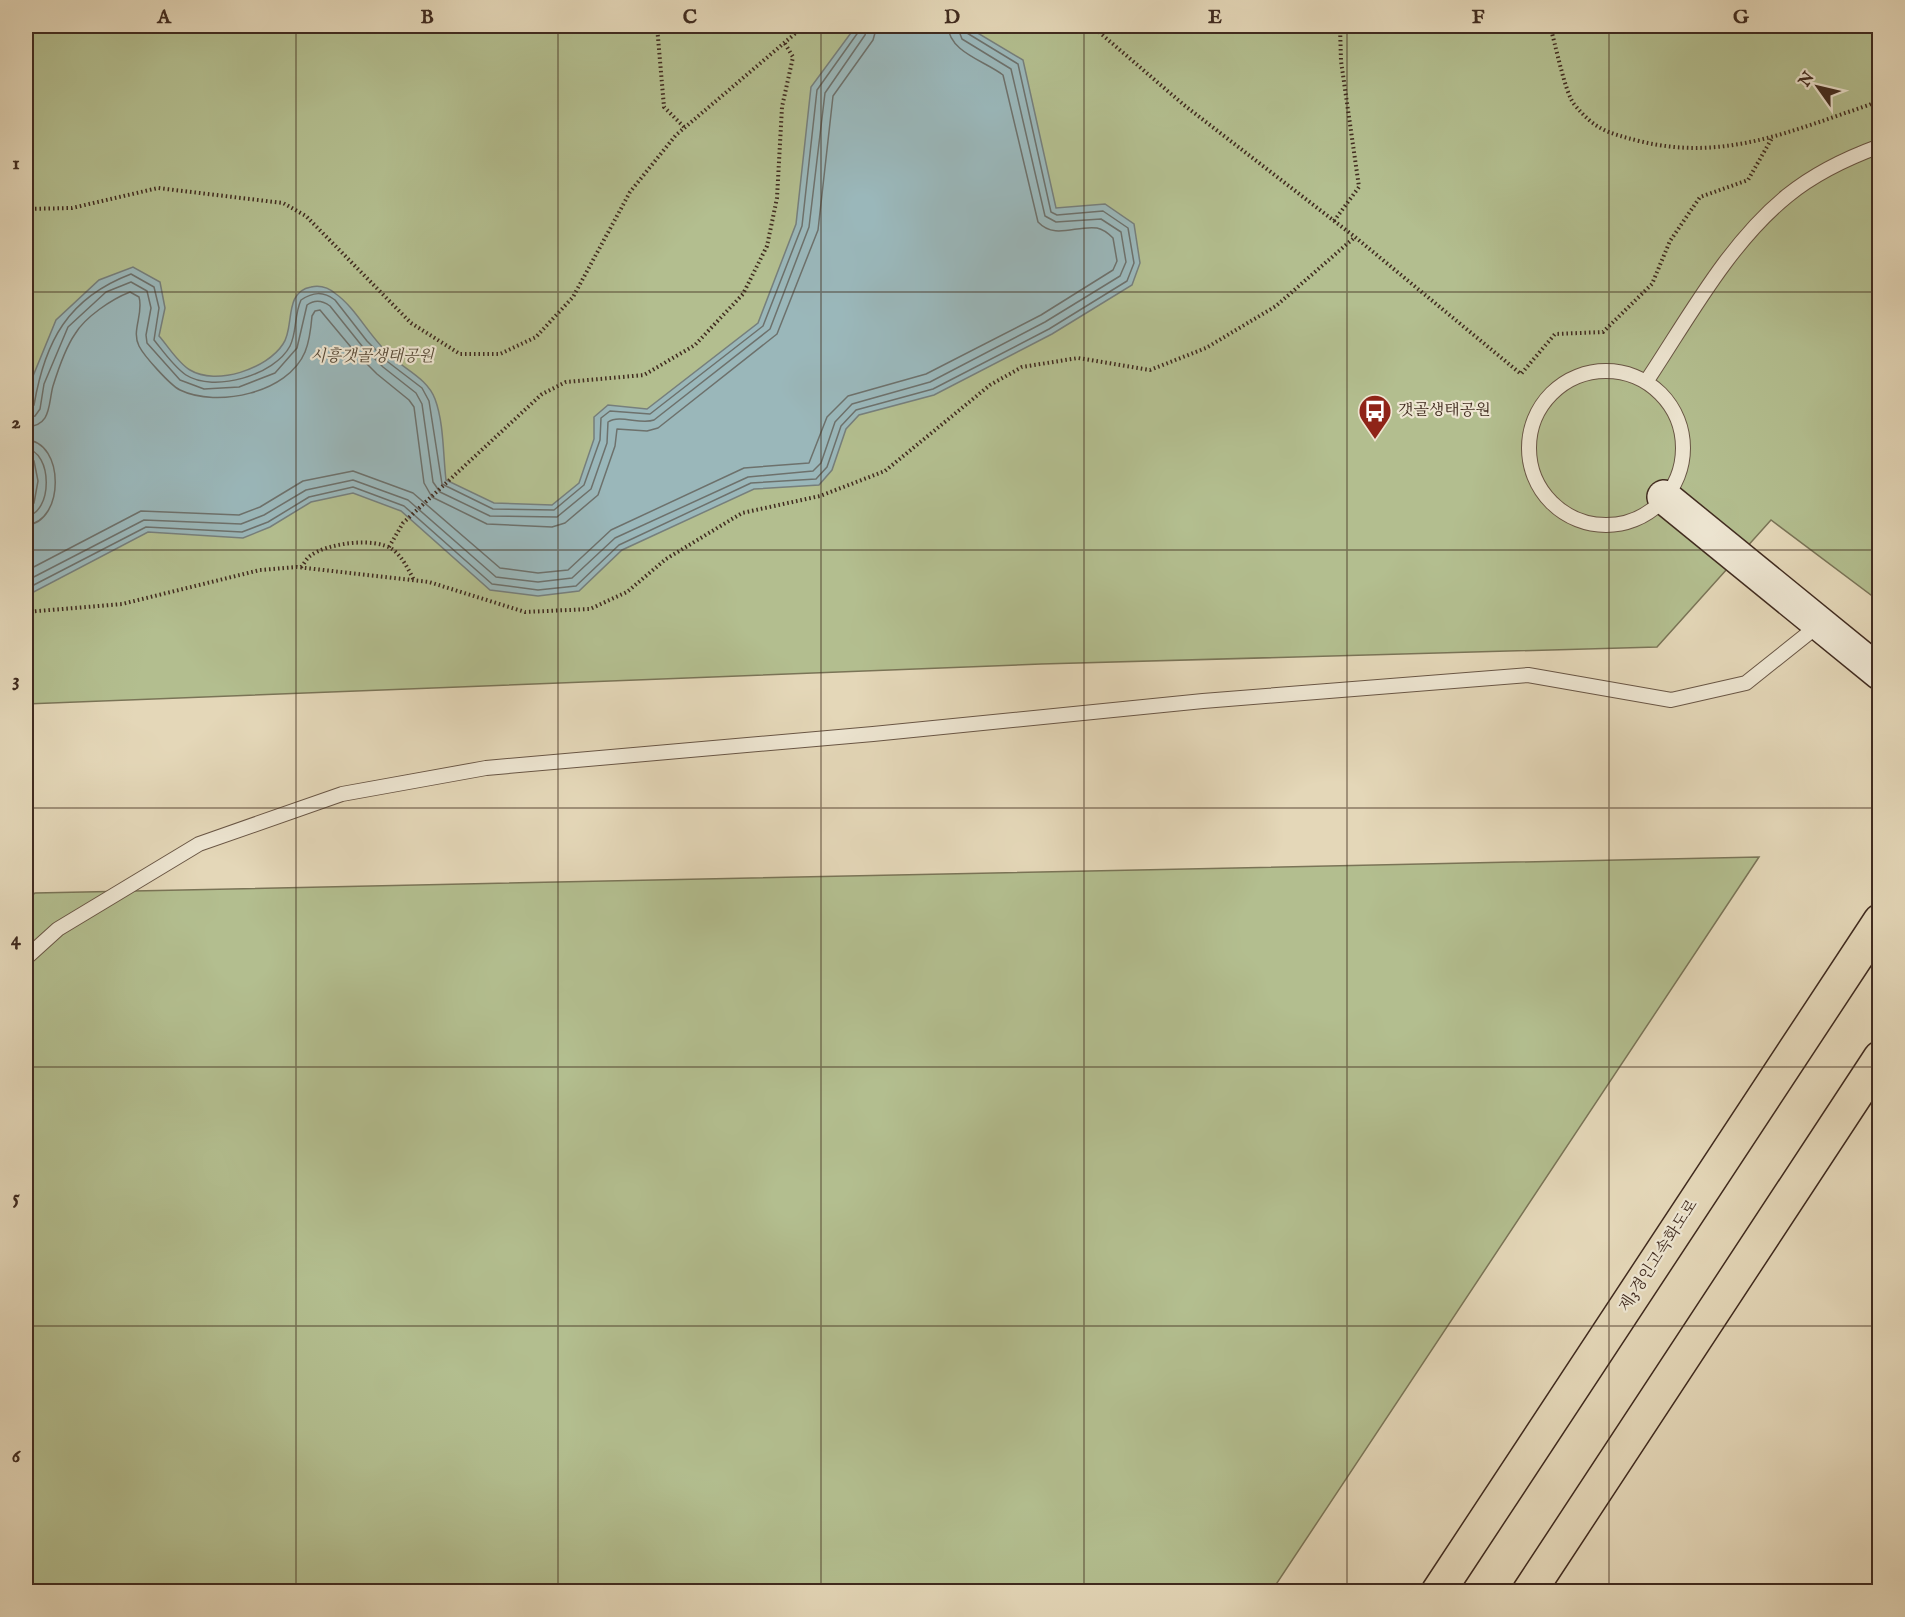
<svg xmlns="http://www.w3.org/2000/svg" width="1905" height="1617" font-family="'IM FELL English','Noto Serif KR',serif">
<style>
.green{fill:#b3be8f;stroke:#7a7457;stroke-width:1.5}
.water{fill:#9ab7ba;stroke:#767f7c;stroke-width:1.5}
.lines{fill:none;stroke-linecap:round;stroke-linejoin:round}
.shore{stroke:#6d716c;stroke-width:1.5}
.lane-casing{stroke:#695645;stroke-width:16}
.secondary-casing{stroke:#402b1f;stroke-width:36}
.highway-casing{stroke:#402b1f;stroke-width:36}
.path{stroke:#402b1f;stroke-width:4;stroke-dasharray:1.5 3;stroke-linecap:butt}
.lane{stroke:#ede5d1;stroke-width:14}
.secondary{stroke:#ede5d1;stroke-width:33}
.highway{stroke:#e4d7b8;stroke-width:33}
.grid{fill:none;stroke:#402b1f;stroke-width:1.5;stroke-opacity:0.55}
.labels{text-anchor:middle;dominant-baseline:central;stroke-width:4.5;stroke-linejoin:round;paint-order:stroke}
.park-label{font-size:16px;font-style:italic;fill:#574835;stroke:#ede5d1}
.poi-label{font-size:16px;fill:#402b1f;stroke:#ede5d1;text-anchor:start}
.street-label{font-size:16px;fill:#402b1f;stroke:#ede5d1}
.neatline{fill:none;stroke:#402b1f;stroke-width:2}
.grid-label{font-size:20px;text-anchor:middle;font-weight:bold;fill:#402b1f}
</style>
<rect width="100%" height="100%" fill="#e4d7b8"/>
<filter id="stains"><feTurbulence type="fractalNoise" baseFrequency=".00333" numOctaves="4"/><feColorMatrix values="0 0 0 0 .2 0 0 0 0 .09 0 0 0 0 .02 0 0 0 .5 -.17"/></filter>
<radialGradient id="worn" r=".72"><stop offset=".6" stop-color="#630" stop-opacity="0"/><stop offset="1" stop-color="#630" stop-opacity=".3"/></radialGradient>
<path class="green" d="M26,26H1879V601L1771,520L1657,647L1041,664L26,704Z
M1759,857L1271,1592L26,1591V901L35,893Z"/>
<path class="water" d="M856,26H966L1023,60L1056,208L1105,204L1134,224L1140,263L1132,285L1052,334L934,395L859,415L846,429L832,470L819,485L754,489L622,550L579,591L538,596L490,590L401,511L353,493L311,502L270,527L243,538L148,532L26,596V504L32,481L26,447V428L31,381L56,320L99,280L133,267L160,282L165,308L159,336C168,346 178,363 190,370C216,386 267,369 283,344C295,328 283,292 311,287C320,285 329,288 336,294C356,308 372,341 393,358C408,371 428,380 435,399C444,423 443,455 446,480L494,503L552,505L579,483L594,439V417L608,405L647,409L758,323L796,224L811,87Z"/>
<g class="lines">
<path class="shore" d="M26,410L34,405C45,341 68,298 131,274L154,287L159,308L154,340C163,351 174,367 186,375C214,393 275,375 290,346C297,332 294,315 301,300C313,292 323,291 335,300L367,341L388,362L422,388L429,401L442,484L493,509L554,510L584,485L600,440L601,418L610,411L650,414L763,326L802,226L817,90L859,31L860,26
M26,418L35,416L40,409L44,384L68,327L106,292L131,282L147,291L151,308L146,335L147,343L180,380L204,389L239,387L275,373L297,348L307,305C315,299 322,300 330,306L362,346L383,367L416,393L422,404L433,482L440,492L490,516L557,517L591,489L607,443L608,422C620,414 640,425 654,420L770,329L809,227L825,93L865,35L868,26
M26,427C52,426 48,404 53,386C58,370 66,347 75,334C85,317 112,299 130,292L139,297C144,313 131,331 139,346C144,356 170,385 180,390C217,408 288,393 305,352C310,340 311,328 312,316L315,311L320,310L355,352L377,374L409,400L414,407L424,483L432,497L487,524L552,527L565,523L598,495L615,446L617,429L647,431L658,428L777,334L818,230L833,96L873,40L877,26
M26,440C65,441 65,523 26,525
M26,449C53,451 53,514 26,516
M26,456L34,461L38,481L34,503L26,508
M26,571L141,511L239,515L260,507L303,481L353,471L413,493L500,568L538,573L568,570L611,530L744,468L809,463L827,417L848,396L926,374L1041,315L1113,270L1117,261L1113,238C1109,234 1102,229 1097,228C1076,225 1055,240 1038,222L1003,75C985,61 949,52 948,26
M26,581L144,520L241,524L264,515L306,490L353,480L408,500L496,577L538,582L572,578L615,538L748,477L813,471L821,463L835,422L852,404L930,382L1045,322L1120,276L1126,262L1121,232L1101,219L1056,222L1045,216L1011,69L962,39L957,26
M26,589L146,527L242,532L268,522L309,497L353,487L404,506L492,584L538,590L576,586L619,545L751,483L816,479L827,467L841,426L856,410L933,389L1049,329L1127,281L1134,263L1128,228L1103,211L1057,215L1051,212L1018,64L967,33L964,26"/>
<defs>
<path id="lane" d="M1529 448a77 77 0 1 1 154 0a77 77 0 1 1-154 0Z
M1646,382C1688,319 1728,244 1787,196C1814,174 1847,158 1880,146
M26,958L58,929L199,844L342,794L486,768L873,734L1203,701L1528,675L1671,700L1746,683L1820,624"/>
<path id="secondary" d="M1664,497L1880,673"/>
<path id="highway" d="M1438,1592L1880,921
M1529,1592L1880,1058"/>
</defs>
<use href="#lane" class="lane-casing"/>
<use href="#secondary" class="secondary-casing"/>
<use href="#highway" class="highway-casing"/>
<path class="path" d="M657,26L664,107L684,127
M1092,26L1184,105L1355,237L1521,374L1555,334L1603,332L1652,284L1670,241L1700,197L1748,180L1772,138
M1550,26C1555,42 1565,93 1574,104C1595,130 1608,133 1639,141C1724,162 1790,131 1869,105L1880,99
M26,209L72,208L158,188L283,203L306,216L411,323L460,354H500L536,337L573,297L630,192L676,135L804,26
M1334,221L1359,187L1341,61L1340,26
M389,547L403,523L542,394L566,382L644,375L695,345L743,294L767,246L777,198L782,107L793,57L784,42
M301,567C304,564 306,559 310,556C327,543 374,537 392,549C402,556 408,569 414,580
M26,612L122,604L260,570L297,567L429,582L525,612L590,609L627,592L666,559L742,513L820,496L885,471L990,385L1022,367L1078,358L1150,370L1206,348L1276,306L1355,237"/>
<use href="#lane" class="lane"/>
<use href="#secondary" class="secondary"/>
<use href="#highway" class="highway"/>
</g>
<path class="grid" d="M296,26V1592M558,26V1592M821,26V1592M1084,26V1592M1347,26V1592M1609,26V1592M26,292H1880M26,550H1880M26,808H1880M26,1067H1880M26,1326H1880"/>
<defs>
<symbol id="bus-pin" viewBox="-11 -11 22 30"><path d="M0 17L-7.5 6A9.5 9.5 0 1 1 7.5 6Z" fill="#8f2418" stroke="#ede5d1"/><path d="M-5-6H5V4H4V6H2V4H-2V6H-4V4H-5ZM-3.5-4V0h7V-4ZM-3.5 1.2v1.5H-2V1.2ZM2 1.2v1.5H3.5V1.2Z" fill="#fff"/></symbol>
</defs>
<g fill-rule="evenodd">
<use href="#bus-pin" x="1356" y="392" width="38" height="52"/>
</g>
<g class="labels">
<g class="park-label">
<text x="372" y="357">시흥갯골생태공원</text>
</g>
<g class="poi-label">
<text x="1398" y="411">갯골생태공원</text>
</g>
<g class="street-label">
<text transform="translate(1659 1256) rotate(-57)">제3경인고속화도로</text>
</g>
</g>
<rect width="1905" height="1617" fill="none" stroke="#e4d7b8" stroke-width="66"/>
<g transform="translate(1818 87) rotate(304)" stroke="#ede5d1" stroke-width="4.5" paint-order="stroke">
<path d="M0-4.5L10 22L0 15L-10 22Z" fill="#402b1f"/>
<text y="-9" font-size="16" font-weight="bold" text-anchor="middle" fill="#402b1f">N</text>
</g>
<rect x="33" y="33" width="1839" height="1551" class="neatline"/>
<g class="grid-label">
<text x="164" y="23">A</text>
<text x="427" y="23">B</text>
<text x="690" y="23">C</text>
<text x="952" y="23">D</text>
<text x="1215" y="23">E</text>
<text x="1478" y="23">F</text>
<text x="1741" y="23">G</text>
<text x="16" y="169">1</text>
<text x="16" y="428">2</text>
<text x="16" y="686">3</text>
<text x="16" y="945">4</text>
<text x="16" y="1203">5</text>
<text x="16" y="1462">6</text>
</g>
<rect width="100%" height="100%" filter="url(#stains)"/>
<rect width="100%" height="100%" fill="url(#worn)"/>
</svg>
